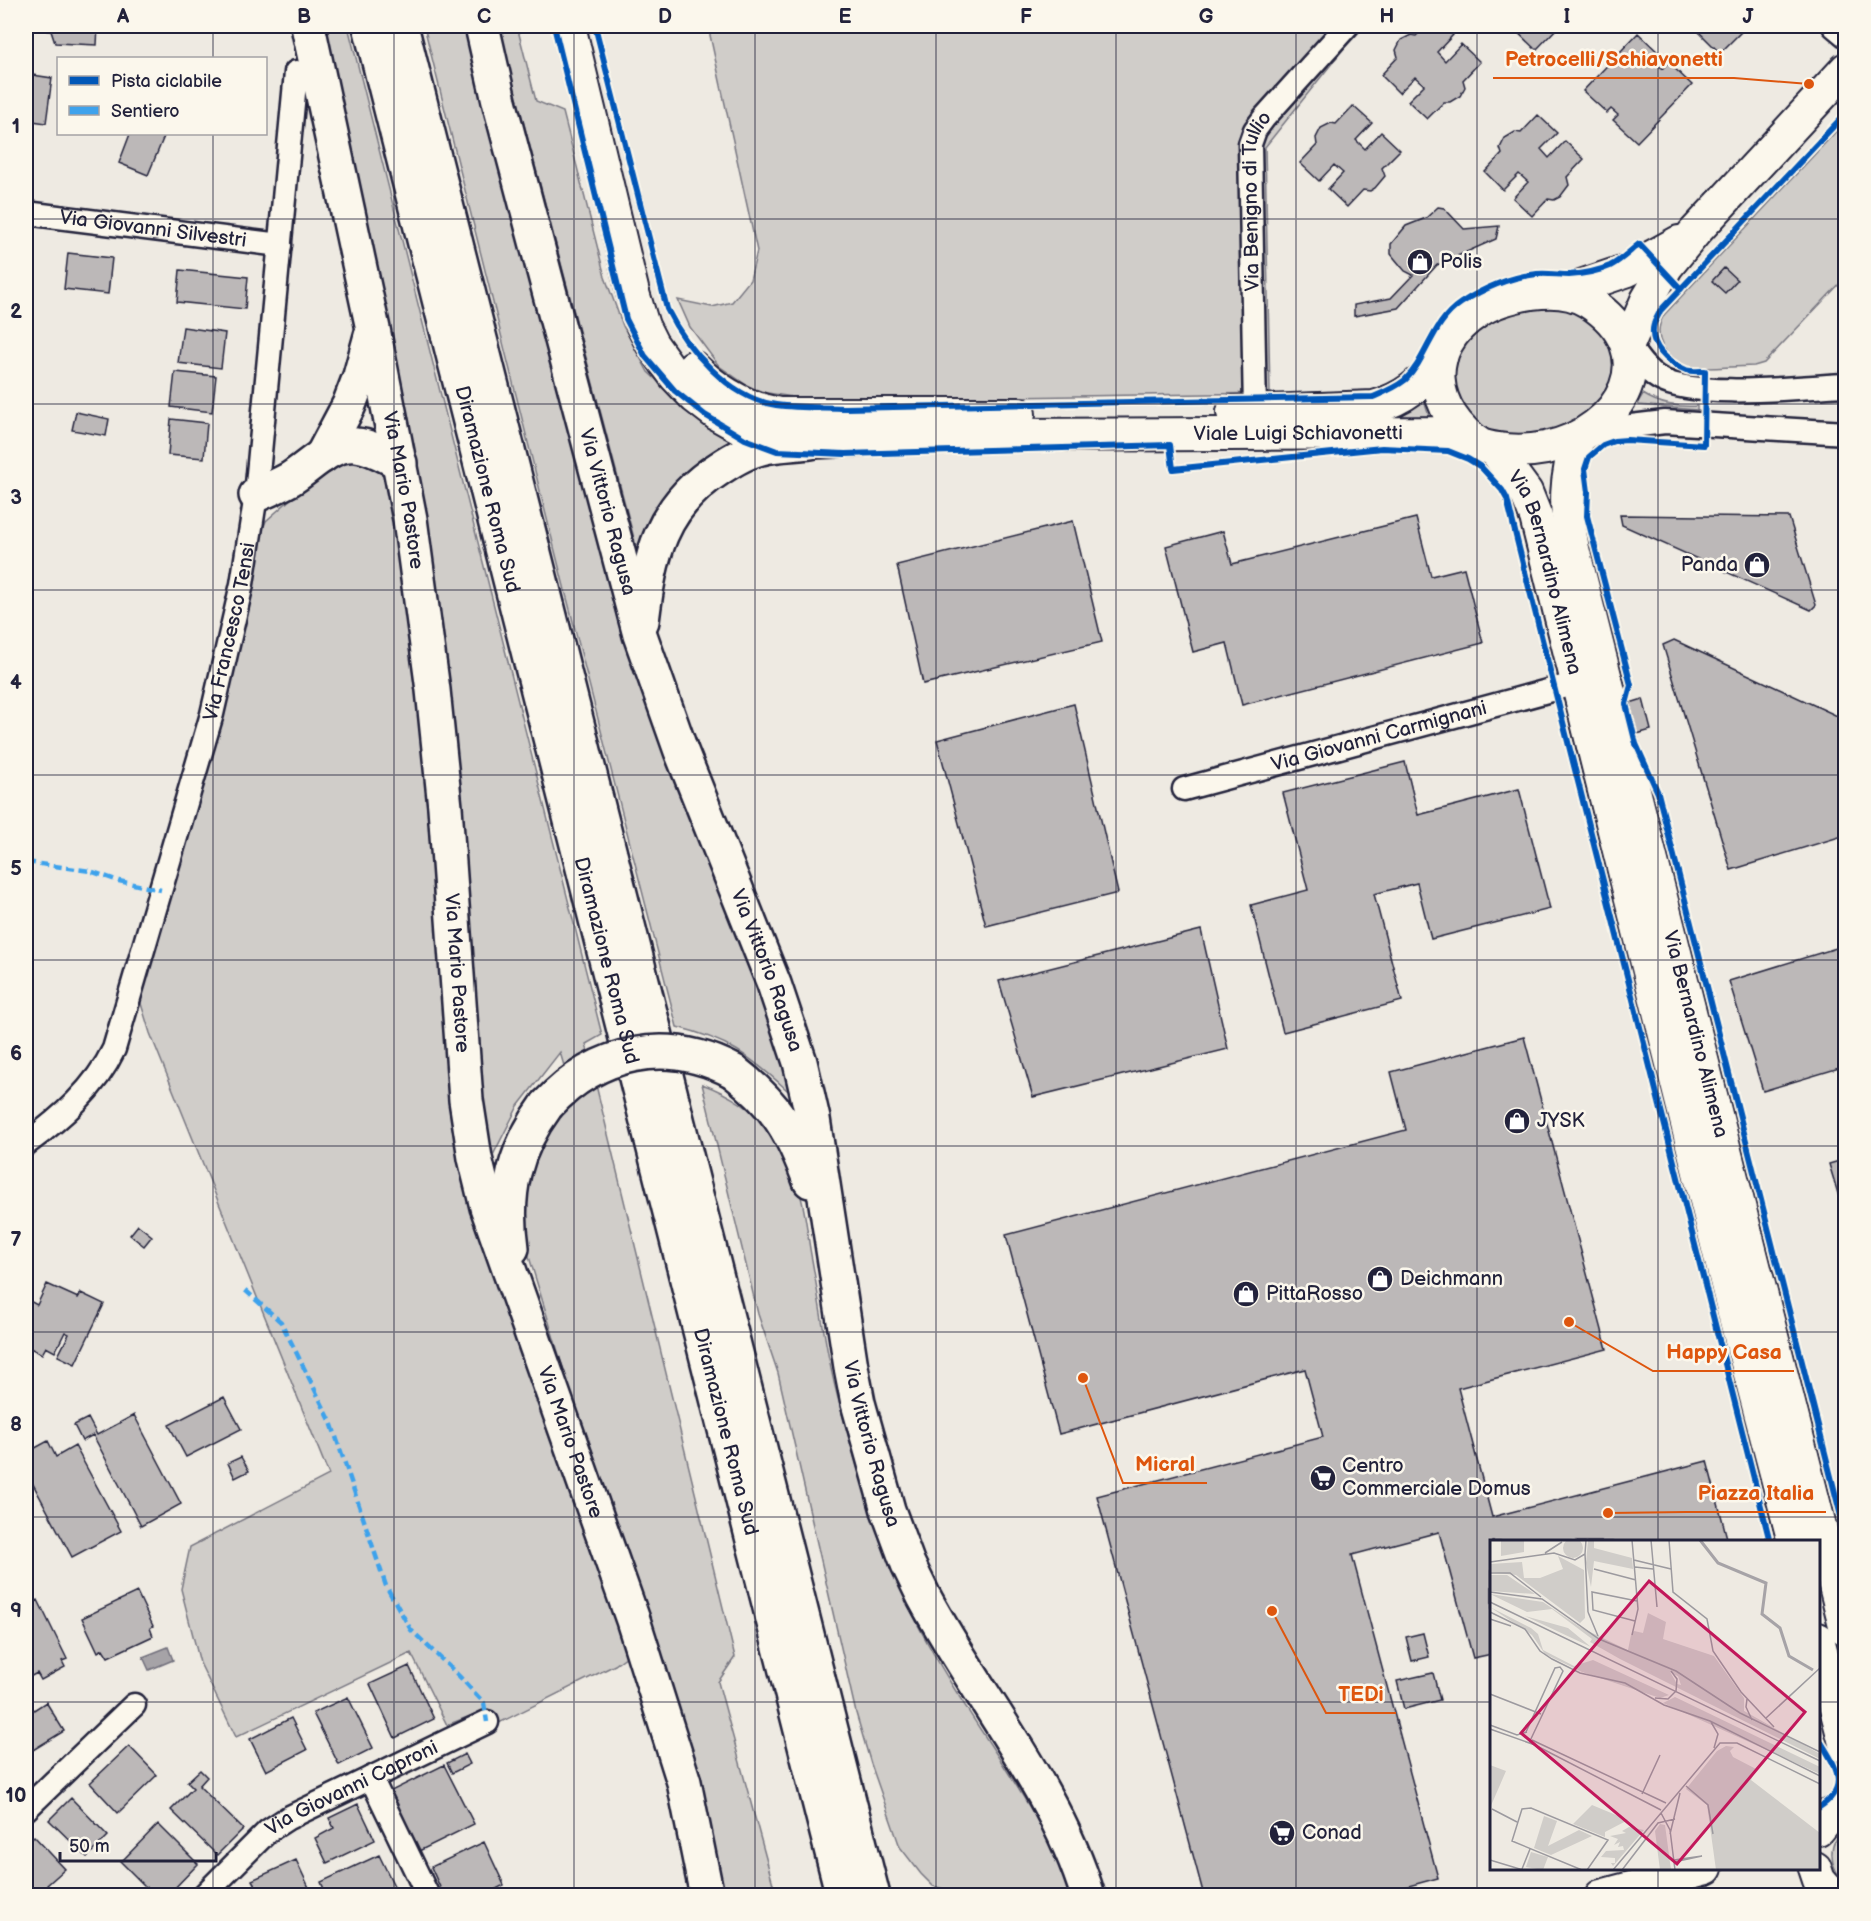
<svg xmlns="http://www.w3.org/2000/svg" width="1871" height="1921" font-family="'Balsamiq Sans',sans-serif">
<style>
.green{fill:#d0cdc9;stroke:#797882;stroke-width:1.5}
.water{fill:#a6a3a7;stroke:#716f7c;stroke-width:1.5}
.building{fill:#bcb8b8;stroke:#22223b;stroke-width:1.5}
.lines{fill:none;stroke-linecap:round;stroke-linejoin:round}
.street-casing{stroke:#22223b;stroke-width:27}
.secondary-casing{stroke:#22223b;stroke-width:36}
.highway-casing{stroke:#22223b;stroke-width:38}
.street{stroke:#fbf7ec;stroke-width:22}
.secondary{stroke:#fbf7ec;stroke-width:32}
.highway{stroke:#fbf7ec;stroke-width:33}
.highway-bridge-casing{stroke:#22223b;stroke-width:38;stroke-linecap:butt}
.highway-bridge{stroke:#fbf7ec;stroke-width:33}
.quiet{stroke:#3ea2ec;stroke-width:4.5;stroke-dasharray:9 4.5;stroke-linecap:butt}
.cycleway-casing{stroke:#fbf7ec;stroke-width:10}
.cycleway{stroke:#0057b8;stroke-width:6}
.grid{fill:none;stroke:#22223b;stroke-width:1.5;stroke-opacity:0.55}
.labels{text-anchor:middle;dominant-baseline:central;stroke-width:5;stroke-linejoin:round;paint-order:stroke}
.street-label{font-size:20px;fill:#22223b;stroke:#fbf7ec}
.poi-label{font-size:20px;fill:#22223b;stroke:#fbf7ec;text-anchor:start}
.inset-river{fill:none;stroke:#a6a3a7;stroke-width:3}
.inset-road{fill:none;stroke:#9c9a9f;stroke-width:1.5}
.view{fill:#c2185b;fill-opacity:0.15;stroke:#c2185b;stroke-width:3}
.inset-edge{fill:none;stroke:#22223b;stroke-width:3}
.leader{fill:none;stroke:#de560e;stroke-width:2}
.callout-dot{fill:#de560e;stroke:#fbf7ec;stroke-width:2}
.callout-label{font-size:21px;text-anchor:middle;font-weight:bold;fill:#de560e;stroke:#fbf7ec;stroke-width:5;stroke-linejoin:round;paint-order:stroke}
.neatline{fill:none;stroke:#22223b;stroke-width:2}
.grid-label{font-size:20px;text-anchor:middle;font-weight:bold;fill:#22223b}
</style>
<rect width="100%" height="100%" fill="#eeeae2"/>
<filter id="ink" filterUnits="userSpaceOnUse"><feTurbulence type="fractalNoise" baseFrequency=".0167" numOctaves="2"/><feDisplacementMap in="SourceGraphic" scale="12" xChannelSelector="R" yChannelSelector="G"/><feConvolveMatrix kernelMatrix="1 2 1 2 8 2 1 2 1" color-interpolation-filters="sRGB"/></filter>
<g filter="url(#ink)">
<path class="green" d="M319,26H348L602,1035L586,1044L735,1657L718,1682L776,1895H720L606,1509L523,1237L522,1182L554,1120L574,1100L560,1052L518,1106L490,1161L478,1082L474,1016Z
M424,26H469L770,1008L792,1092L787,1090C750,1056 727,1039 677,1027L558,563Z
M498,26H517L536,101L563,112L605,277L623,326L648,372L685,407L743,446L639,557Z
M708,26H1365L1345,47L1265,147L1270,393L812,400L755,391L719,366L690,327L678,300L712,307L732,302L750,280L757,251Z
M1845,122V278L1764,363L1754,366C1742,366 1697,370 1688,367C1665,358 1651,337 1664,315Z
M1561,306L1584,311L1619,352L1609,398L1561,431L1499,439C1490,432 1468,420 1463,412C1460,407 1452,382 1452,377C1452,372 1455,367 1456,363C1469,317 1519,308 1561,306Z
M1643,394C1660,405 1677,407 1697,406V410L1639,405L1638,402Z
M1423,398L1429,416L1391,418Z
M360,451L387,475L438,866L456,1137L466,1193L627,1656L615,1665L493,1726L488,1709L447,1725L411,1653L236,1737L200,1663L181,1589L190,1547L329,1475L150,1033L139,997L256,547L266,521L329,465Z
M702,1084C727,1093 758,1111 772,1134C781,1149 791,1168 797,1184C806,1207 807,1236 812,1260C821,1310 827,1361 841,1409C861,1483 883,1557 918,1625C966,1719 1034,1796 1074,1895H966L933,1886L921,1874L900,1847L871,1764L856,1713L778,1373L758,1314Z
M1845,1827V1882C1828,1867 1827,1842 1845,1827Z"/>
<path class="water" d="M168,1647L173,1660L149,1670L143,1657Z"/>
<path class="building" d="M31,26H98L97,45L55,43L51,31L31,28Z
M1426,26H1442L1453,35L1437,52L1445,61L1461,44L1480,62L1463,80L1465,87L1460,96L1450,102H1444L1427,119L1408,101L1424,85L1415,77L1399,93L1381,75L1398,57L1396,50L1401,40L1411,35L1416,36Z
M1514,26H1559L1536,50L1512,27Z
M1701,26H1747L1720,53L1697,30Z
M1638,33L1662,56L1656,62L1662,69L1668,62L1692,85L1637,142L1613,120L1618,115L1611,109L1607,113L1583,91Z
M26,74L52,78L46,123L26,120Z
M1353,106L1372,123L1356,140L1365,149L1381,132L1400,150L1382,168L1385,176L1375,188L1370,191L1363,190L1347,207L1328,189L1343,173L1334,165L1319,181L1300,163L1317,145L1316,138L1321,128L1331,123L1336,124Z
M1538,115L1557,133L1541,149L1549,158L1565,141L1584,159L1567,177L1569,185L1560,197L1554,200L1548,199L1532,216L1513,198L1528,182L1519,174L1503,190L1485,172L1502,154L1500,148L1505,138L1515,132L1521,133Z
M130,134H165L148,175L119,163Z
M1438,207L1444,208L1464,229L1499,226L1496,239L1437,265L1398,308L1354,316V305L1391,298L1413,275L1405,271L1395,259L1391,254V244L1406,226L1426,218Z
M68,253L112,258L108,294L64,289Z
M1724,268L1737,280L1725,293L1712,281Z
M180,270L248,277L245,309L177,302Z
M183,327L225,333L221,368L178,363Z
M175,372L216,376L212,412L171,407Z
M76,412L109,419L106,436L72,430Z
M171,419L207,423L204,458L168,455Z
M1620,515L1789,517L1816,605L1811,610L1622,525Z
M1416,518L1431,576L1464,568L1483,643L1242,705L1227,643L1193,652L1166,546L1223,531L1232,564Z
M1073,521L1102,642L923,684L897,565Z
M1674,640L1846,720V835L1731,870L1663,645Z
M1643,699L1651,730L1637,734L1630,703Z
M1074,704L1118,893L986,926L937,740Z
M1405,762L1418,815L1519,789L1550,909L1431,939L1417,883L1374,894L1402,1001L1283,1032L1251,905L1308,890L1283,793Z
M1201,930L1228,1049L1033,1097L999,981Z
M1846,945V1066L1763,1091L1729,981Z
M1524,1037L1607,1349L1458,1388L1492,1517L1707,1461L1728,1542H1492V1654L1473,1658L1439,1532L1352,1555L1438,1878L1372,1896H1204L1097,1496L1323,1437L1305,1369L1059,1434L1006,1235L1406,1130L1391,1072Z
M1846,1159V1220L1829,1164Z
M138,1225L152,1236L144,1246L130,1235Z
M47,1284L78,1298L81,1293L104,1304L75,1364L58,1356L69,1334L65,1332L55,1352L46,1347L42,1354L26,1346V1299L37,1305Z
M224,1397L241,1429L186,1457L169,1425Z
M134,1415L181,1504L141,1526L93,1435L82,1441L74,1425L88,1418L97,1435Z
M48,1441L56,1457L75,1446L121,1531L72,1557L26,1471V1453Z
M241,1457L249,1471L235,1478L228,1463Z
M137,1592L153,1626L150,1628L153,1636L108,1657L103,1649L98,1652L82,1618Z
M38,1600L67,1659L62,1661L65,1667L41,1680L37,1673L26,1679V1607Z
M1423,1633L1429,1657L1412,1661L1406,1637Z
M409,1666L434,1719L395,1738L370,1684Z
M1433,1673L1440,1700L1404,1709L1397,1681Z
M348,1697L373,1748L339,1765L313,1713Z
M46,1702L64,1731L33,1750L26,1739V1715Z
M291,1718L307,1750L266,1771L250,1739Z
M129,1746L157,1775L118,1813L90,1783Z
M465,1754L470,1764L452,1773L447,1763Z
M444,1765L474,1824L419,1851L389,1792Z
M200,1770L207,1777L199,1786L243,1829L217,1855L171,1810L193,1788L187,1782Z
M71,1798L108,1836L87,1857L49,1820Z
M358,1804L375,1840L327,1863L315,1838L334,1828L329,1818Z
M158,1824L198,1864L167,1896H155L121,1862Z
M34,1836L65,1869L47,1885L54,1892L50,1896H26V1843Z
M484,1842L504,1885L483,1896H444L431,1867Z
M379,1855L399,1896H327L321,1882Z
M296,1860L313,1896H241L240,1892L255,1885L252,1880Z"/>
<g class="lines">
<defs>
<g id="street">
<path d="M1834,26L1846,36"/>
<path id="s1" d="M26,213L280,245"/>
<path d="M1628,345C1637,358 1646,371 1660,379C1695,399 1802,387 1846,385"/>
<path id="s2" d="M1255,412L1250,144L1255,130L1264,118L1347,26"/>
<path d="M1589,431L1665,422L1846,433"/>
<path id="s3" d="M1184,789L1577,683"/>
<path id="s4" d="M26,1144C61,1118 95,1089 114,1049L212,714L242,584L256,495L296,72"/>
<path d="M371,1778L428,1896"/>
<path d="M26,1809L134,1705"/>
<path id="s5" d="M203,1896L268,1831L288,1818L487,1722"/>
</g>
<g id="secondary">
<path id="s6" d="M569,26L633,293L643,326L652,344L675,376L695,397L717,414L740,427L781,439L811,442L1000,435L1440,433C1478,445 1505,456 1546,448C1622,432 1667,352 1589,302C1572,291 1553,290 1532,293C1513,296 1493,301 1477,312C1421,348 1429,412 1482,446"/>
<path d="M1563,292L1628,270L1679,242"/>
<path d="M1628,345L1647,300L1667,266L1695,232L1846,69"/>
<path d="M693,367C716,390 746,408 779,414H1019"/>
<path d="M1233,412L1374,407C1403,399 1425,383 1441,357"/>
<path id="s7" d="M1578,437C1565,480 1564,505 1573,549L1846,1629"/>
<path id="s8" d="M1495,450L1526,492L1536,517L1735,1317L1794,1542"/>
<path d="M1818,1639L1846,1747"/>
<path d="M1818,1829L1829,1815L1846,1805"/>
<path d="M1815,1868L1819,1880L1833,1896"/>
<path d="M1601,1896L1706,1868"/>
</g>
<g id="highway">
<path id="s9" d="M308,26L373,329L410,519L433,690L445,807L466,1100L475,1158L487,1207L633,1620L684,1782L707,1896"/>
<path id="s10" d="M370,26L843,1896"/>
<path d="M401,26L873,1896"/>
<path id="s11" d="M482,26L499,101L640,635L681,751L774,984L800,1062L813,1119L851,1367L858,1403L888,1510L908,1564L924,1597C976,1694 1057,1791 1088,1896"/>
<path d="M322,456L349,405L360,376L371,336"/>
<path d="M256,495C268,490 279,485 290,479C310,467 331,442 356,445C372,446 386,456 400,463"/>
<path d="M642,621C650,556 660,506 720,468C732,460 747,451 761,448C777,444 795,444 811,442"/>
<path d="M733,1071C776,1104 792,1131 810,1181"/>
<path d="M512,1248C504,1192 514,1150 547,1105"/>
</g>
</defs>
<use href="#street" class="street-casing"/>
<use href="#secondary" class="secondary-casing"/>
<use href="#highway" class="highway-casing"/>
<use href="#street" class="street"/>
<use href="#secondary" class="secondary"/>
<use href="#highway" class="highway"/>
<defs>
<path id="highway-bridge" d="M547,1105C597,1051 667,1036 733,1071"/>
</defs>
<use href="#highway-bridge" class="highway-bridge-casing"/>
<use href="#highway-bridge" class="highway-bridge"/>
<path class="quiet" d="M26,862L90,871L119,881L161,890
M245,1290L281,1322L331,1422L386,1586L411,1630L459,1676L484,1703L487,1722"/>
<defs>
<path id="cycleway" d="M554,26L626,319L645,356L675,391L705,415L745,439L777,451L845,454L1170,445L1173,469L1382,448L1448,451L1468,459L1481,467L1502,490L1507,499L1518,544L1770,1542
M595,26L667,309C686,348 730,399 776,405C799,408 823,407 846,408L1373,397C1385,392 1395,388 1405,380C1428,358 1431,323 1461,303C1484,288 1510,277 1537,274C1548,273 1559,275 1569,275C1581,274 1599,271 1610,266C1620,261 1630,251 1639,244L1681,289
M1846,113L1660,311C1659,315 1655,320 1654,324C1648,345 1668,363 1686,370C1692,372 1699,371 1705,371L1704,445L1627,440L1614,441L1603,445L1589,457L1585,469L1588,492L1587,516L1631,685L1626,704L1636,744L1658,793L1846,1536
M1818,1737C1833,1764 1854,1785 1818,1808"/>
</defs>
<use href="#cycleway" class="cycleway-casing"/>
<use href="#cycleway" class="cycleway"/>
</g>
</g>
<path class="grid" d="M213,26V58M394,26V1896M574,26V1896M755,26V1896M936,26V1896M1116,26V1896M1296,26V1896M1477,26V1896M1658,26V1542M213,134V1896M26,219H1846M26,404H1846M26,590H1846M26,775H1846M26,960H1846M26,1146H1846M26,1332H1846M26,1517H1846M26,1702H1492M1818,1702H1846M1658,1868V1896"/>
<defs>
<symbol id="shop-disc" viewBox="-11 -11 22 22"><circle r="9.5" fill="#22223b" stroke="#fbf7ec"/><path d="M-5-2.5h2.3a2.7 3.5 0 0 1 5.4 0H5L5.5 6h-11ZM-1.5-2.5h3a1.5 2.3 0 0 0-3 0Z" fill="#fff"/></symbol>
<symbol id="supermarket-disc" viewBox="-11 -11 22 22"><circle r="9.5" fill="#22223b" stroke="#fbf7ec"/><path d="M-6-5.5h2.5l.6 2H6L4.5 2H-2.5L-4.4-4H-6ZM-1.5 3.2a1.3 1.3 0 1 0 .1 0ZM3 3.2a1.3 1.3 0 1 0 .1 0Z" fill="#fff"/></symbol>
</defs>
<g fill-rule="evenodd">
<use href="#shop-disc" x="1405" y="247" width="30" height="30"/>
<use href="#shop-disc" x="1742" y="550" width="30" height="30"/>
<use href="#shop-disc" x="1502" y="1106" width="30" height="30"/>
<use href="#shop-disc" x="1365" y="1264" width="30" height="30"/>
<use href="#shop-disc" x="1231" y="1279" width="30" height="30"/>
<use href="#supermarket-disc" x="1308" y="1463" width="30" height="30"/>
<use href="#supermarket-disc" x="1267" y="1818" width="30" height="30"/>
</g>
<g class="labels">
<g class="street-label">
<text stroke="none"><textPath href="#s2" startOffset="212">Via Benigno di Tullio</textPath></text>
<text stroke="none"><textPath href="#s1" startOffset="128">Via Giovanni Silvestri</textPath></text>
<text stroke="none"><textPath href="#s6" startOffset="1012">Viale Luigi Schiavonetti</textPath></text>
<text stroke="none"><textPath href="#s10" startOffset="478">Diramazione Roma Sud</textPath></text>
<text stroke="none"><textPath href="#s9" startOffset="474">Via Mario Pastore</textPath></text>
<text stroke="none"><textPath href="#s11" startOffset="502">Via Vittorio Ragusa</textPath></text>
<text stroke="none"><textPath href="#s8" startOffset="135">Via Bernardino Alimena</textPath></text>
<text stroke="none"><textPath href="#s4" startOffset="564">Via Francesco Tensi</textPath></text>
<text stroke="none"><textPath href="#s3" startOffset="202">Via Giovanni Carmignani</textPath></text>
<text stroke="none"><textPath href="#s10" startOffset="964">Diramazione Roma Sud</textPath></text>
<text stroke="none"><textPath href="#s11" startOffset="988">Via Vittorio Ragusa</textPath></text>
<text stroke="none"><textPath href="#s9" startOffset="960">Via Mario Pastore</textPath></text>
<text stroke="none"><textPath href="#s7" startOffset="614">Via Bernardino Alimena</textPath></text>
<text stroke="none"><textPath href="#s10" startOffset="1450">Diramazione Roma Sud</textPath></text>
<text stroke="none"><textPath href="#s9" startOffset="1446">Via Mario Pastore</textPath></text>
<text stroke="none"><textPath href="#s11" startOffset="1474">Via Vittorio Ragusa</textPath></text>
<text stroke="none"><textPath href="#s5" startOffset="186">Via Giovanni Caproni</textPath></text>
</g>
<g class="poi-label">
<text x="1440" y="262">Polis</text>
<text x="1738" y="565" text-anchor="end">Panda</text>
<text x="1537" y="1121">JYSK</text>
<text x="1400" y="1279">Deichmann</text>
<text x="1266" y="1294">PittaRosso</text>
<text x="1342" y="1466">Centro<tspan x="1342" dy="23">Commerciale Domus</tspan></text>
<text x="1302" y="1833">Conad</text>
</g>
</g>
<g transform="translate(1490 1540)">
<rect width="330" height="330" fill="#eeeae2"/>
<path d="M73 8a10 10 0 1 1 20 0a10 10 0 1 1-20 0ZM98,0H104V8L142,18L143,29L104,21L101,47L96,23ZM11,1H34V12L11,16ZM68,16L94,30L95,78L90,83L26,35L0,32V24L32,22L34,38H50L73,29ZM0,35H17L45,54L0,51ZM0,54L53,62L90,87L179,130L187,144L191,145L187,133L330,214V219L130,119L100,102L102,99L62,69L37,72ZM0,67L41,88L48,94L53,110L84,126L103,120L179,155L170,158L92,132L55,114L42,95ZM158,73L176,82L173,99L224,116L254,158V171L138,110L141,95L144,91L153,93ZM35,76L78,88L101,107ZM185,157L330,227V234L173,163ZM236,206L244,207L240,211L243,217L266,229L261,240L330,293V330H226L217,265L196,249L227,211ZM0,225L16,231L0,268ZM102,265L138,280L115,292V297L83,284ZM54,276L67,281L58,306L89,290L102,296L61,315L44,308ZM170,284L175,285L181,330H170L165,291ZM139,287L154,290L123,326L121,323H125V318L111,317L116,311L134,310L133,306L128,307L130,302L124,305L128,299L120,296L136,293L132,291ZM41,312L58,317L53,330L36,327Z" fill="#d0cdc9"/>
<path class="inset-river" d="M210,0L228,23L276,43L272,74L290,88L299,116L323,130"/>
<path class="inset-road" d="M161,0L167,67M179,0L183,52L217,79L223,111L251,152L284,187M55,13L72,2M95,14L98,72M144,20L181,29M0,22L64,13L85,20L95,14L96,0M145,27L163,29M104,29L146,40M0,33H20L51,57M0,52L52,59L109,99L186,131L250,173L330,212M0,62L330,221M0,72L35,89L50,111L62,119L90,133L135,143L174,165L220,181L330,236M98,72L108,96M0,79L21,86M145,81L103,70L102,52L147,61M142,95L148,69L142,0M0,154L51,174M165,158L178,159L186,151L187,139L181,131M257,159L256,167L262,180M276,178L330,128M221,182L228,194L224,208M0,185L27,195L37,192M0,189L45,205L171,270M36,192L65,128L70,127L73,131L39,203M42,200L176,263M196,246L218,265L223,294M152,254L170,215M2,269L27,282M171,273L180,290L185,330M180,294L190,253M0,320L33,330M184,320L212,316L184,322M32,329L40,309M92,330L22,301L32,269L41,268L118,300L97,330M123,330L230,203H247L330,244M132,330L168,283L185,279"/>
<path class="view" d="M159,41L315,172L187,324L31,193Z"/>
<rect width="330" height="330" class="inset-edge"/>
</g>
<path class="leader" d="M1809 84L1734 78H1493M1569 1322L1653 1371H1794M1083 1378L1123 1483H1207M1608 1513L1686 1512H1826M1272 1611L1326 1713H1396"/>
<g class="callout-dot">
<circle cx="1809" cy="84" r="6"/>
<circle cx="1569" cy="1322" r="6"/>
<circle cx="1083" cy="1378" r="6"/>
<circle cx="1608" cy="1513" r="6"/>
<circle cx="1272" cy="1611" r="6"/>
</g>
<g class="callout-label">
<text x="1614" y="66">Petrocelli/Schiavonetti</text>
<text x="1724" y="1359">Happy Casa</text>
<text x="1165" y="1471">Micral</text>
<text x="1756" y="1500">Piazza Italia</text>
<text x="1361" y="1701">TEDi</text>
</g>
<rect width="1871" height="1921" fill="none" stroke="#fbf7ec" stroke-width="66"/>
<rect x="57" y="57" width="210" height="78" fill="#fbf7ec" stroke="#a4a2a5" stroke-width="1.5"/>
<rect x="69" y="76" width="30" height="9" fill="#0057b8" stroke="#a4a2a5" stroke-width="1.5"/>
<text x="111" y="87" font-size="18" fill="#22223b">Pista ciclabile</text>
<rect x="69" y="106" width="30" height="9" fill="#3ea2ec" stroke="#a4a2a5" stroke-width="1.5"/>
<text x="111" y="117" font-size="18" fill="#22223b">Sentiero</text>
<path d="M60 1852v9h156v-9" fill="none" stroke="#22223b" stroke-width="3"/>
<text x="69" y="1852" font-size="18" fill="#22223b" stroke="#fbf7ec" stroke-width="4.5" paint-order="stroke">50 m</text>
<rect x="33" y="33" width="1805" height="1855" class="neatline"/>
<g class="grid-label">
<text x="123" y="23">A</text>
<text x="304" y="23">B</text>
<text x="484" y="23">C</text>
<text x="665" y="23">D</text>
<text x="845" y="23">E</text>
<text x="1026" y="23">F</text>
<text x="1206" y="23">G</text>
<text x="1387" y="23">H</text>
<text x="1567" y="23">I</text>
<text x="1748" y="23">J</text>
<text x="16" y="133">1</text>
<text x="16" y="318">2</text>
<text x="16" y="504">3</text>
<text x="16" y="689">4</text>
<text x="16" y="875">5</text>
<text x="16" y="1060">6</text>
<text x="16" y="1246">7</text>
<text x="16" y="1431">8</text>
<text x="16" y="1617">9</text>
<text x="16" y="1802">10</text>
</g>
</svg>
